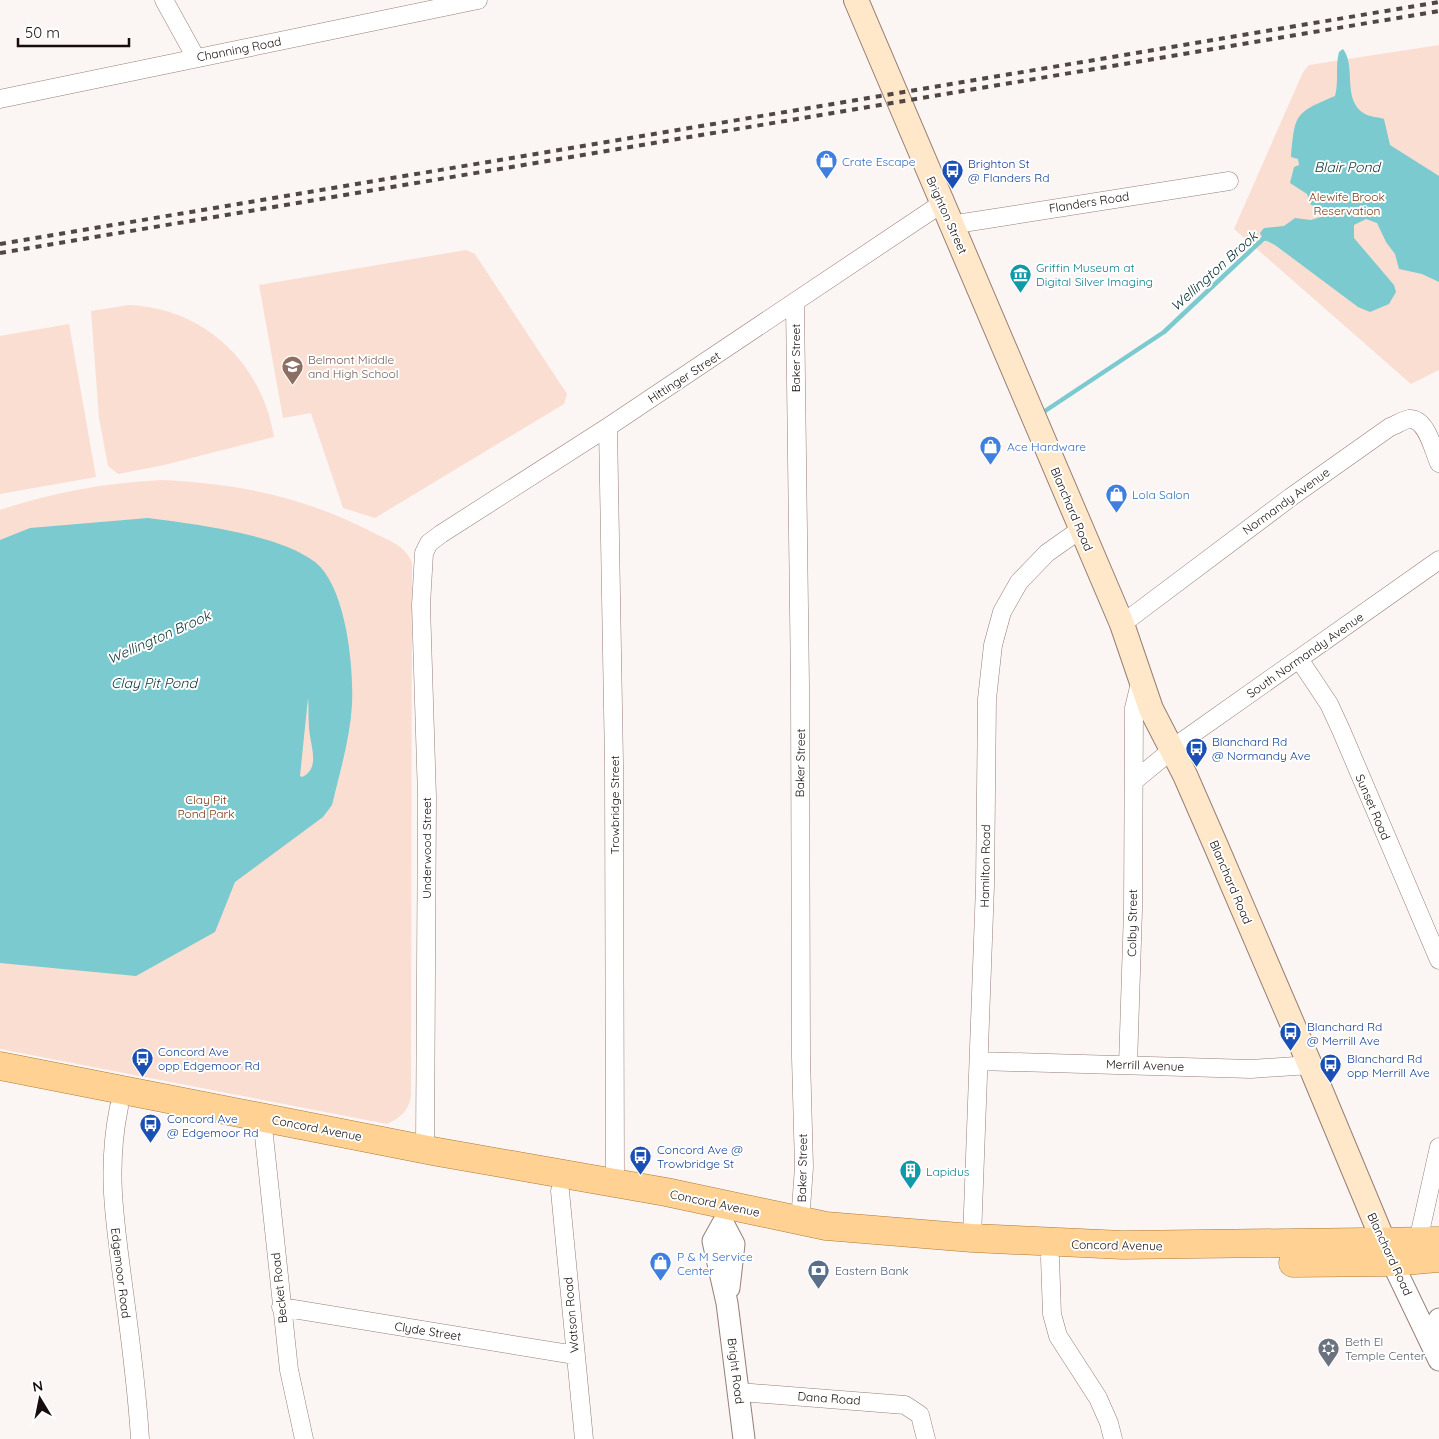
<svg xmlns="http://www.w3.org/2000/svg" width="1439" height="1439" font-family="Quicksand,sans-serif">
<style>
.green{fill:#fbded2}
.water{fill:#7acacf;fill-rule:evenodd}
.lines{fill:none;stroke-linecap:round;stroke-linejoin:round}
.stream{stroke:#7acacf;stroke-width:4.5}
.minor-casing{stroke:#977f75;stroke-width:19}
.tertiary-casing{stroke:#977f75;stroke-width:23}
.secondary-casing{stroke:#977f75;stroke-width:26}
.primary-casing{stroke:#ae7934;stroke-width:29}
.minor{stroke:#fff;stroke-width:18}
.tertiary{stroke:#fff;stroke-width:21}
.secondary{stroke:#ffe8c9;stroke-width:24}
.primary{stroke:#ffd192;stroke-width:28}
.rail{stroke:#504745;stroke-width:4;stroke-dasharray:6 6;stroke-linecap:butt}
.labels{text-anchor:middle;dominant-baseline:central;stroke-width:4;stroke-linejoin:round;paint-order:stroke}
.street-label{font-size:12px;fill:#170e0b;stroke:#fff}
.shop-label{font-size:12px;fill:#366cbe;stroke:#fff;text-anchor:start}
.transit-label{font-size:12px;fill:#164399;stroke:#fff;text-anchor:start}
.park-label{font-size:12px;fill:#7c3512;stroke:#fff}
.culture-label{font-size:12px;fill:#0d838f;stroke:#fff;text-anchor:start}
.education-label{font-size:12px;fill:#785e54;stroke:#fff;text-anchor:start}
.service-label{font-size:12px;fill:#4e5e75;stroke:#fff;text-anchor:start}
.worship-label{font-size:12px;fill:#5b616d;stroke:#fff;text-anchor:start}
.water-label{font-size:14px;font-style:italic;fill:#0a3234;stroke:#fff}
</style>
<rect width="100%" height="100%" fill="#fbf5f3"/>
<path class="green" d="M1439,45V370L1411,384L1234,229L1303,72L1309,65Z
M466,250L475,254L567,394L564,404L375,518L343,508L311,413L283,418L259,285Z
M129,305C204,308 262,363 274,437L164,465L118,474L108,466L99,418L91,311Z
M69,324L96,477L0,494V336Z
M161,480C235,483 305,497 372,532C387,540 406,545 412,563L411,1096C408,1112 401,1117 387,1124L0,1049V510C53,492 105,483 161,480Z"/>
<path class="water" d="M1343,49C1357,67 1341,100 1365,114C1370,117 1378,117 1384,119L1390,145L1439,176V282L1422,274L1399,269L1395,254L1386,242L1377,223L1366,219L1354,225V238L1394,285L1396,292L1389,304L1370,312L1358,307L1275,245L1263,239L1260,233L1264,228L1284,226L1295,218L1311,220L1327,215L1325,209L1311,205L1307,194L1290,183L1294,167L1299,165L1298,159L1291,157C1295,113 1295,113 1335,96C1339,81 1335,67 1339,52Z
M148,518C194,524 278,534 315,562C346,586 354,667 352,705C350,738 340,772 332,805L323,817L235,882L215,932L136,976L0,963V540L30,528ZM308,698C309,707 308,717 309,726C309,743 322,768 302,777L300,776Z"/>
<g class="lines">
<path class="stream" d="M1045,411L1164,332L1263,239L1268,238"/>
<defs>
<path id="minor" d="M164,0L196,58
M0,99L478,0
M950,225L1229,181
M795,304L800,685L801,1057L804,1167L800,1222
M608,427L614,763L615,1183
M1122,624L1291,497L1390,427C1396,425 1403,420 1409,419C1427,418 1433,450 1439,463
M1299,659L1329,704L1341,730L1439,960
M1134,781L1184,740L1439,560
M979,1061L1251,1069L1310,1065
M1128,1065L1133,910L1134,708L1141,679
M119,1107C106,1171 115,1221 123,1284C130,1336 137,1387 140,1439
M264,1136L289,1370L304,1439
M425,1149L427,797L421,605L424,553L429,543L441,534L608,427L941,204
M560,1191L584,1439
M972,1238L985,886L987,699L993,645L1002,612L1019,582L1047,553L1081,529
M1418,1241L1439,1147
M1050,1258L1052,1314L1058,1336L1098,1398L1109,1423L1113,1439
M281,1307L575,1355
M739,1392L905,1405L920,1415L926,1439"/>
<path id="tertiary" d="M723,1223L713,1241L727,1303L744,1439
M723,1223L734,1244L729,1288
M1392,1262L1439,1360
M1436,1351L1439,1319"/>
<path id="secondary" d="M856,0L1122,624L1151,709L1185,775L1216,846L1310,1065L1390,1257"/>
<path id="primary" d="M0,1066L438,1152L666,1192L826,1226L972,1238L1123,1245L1439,1241
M1293,1263L1392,1262L1439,1258"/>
</defs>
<use href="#minor" class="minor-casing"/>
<use href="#tertiary" class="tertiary-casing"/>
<use href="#secondary" class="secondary-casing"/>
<use href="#primary" class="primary-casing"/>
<use href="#minor" class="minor"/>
<use href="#tertiary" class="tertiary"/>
<use href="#secondary" class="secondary"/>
<use href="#primary" class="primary"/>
<path class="rail" d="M0,244L1439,2
M0,253L1439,11"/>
</g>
<defs>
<symbol id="shop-pin" viewBox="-11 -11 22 30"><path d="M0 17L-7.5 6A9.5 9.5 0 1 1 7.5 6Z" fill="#3f7fe0" stroke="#fff"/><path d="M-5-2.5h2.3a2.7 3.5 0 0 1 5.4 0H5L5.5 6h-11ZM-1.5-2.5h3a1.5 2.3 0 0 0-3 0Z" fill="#fff"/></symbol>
<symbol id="bus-pin" viewBox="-11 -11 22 30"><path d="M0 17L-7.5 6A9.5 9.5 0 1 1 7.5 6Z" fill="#1a4fb4" stroke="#fff"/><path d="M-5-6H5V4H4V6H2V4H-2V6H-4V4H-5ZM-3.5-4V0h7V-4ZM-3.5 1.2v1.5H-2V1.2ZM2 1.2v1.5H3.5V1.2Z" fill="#fff"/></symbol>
<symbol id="museum-pin" viewBox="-11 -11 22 30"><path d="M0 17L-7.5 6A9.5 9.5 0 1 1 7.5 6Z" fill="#0f9aa8" stroke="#fff"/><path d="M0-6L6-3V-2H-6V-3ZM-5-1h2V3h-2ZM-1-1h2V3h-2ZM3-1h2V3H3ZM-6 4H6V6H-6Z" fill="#fff"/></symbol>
<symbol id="school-pin" viewBox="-11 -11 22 30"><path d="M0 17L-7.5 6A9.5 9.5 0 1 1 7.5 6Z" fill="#8d6e63" stroke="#fff"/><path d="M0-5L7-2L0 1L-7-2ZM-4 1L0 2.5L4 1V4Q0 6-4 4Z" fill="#fff"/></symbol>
<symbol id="building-pin" viewBox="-11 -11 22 30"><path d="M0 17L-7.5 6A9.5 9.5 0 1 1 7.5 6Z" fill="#0f9aa8" stroke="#fff"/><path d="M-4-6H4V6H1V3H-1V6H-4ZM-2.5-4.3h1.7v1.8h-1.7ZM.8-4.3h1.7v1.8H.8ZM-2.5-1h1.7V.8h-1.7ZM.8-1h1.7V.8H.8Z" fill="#fff"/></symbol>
<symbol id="bank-pin" viewBox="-11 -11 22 30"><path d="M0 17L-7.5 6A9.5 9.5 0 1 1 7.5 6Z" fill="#5c6f8a" stroke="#fff"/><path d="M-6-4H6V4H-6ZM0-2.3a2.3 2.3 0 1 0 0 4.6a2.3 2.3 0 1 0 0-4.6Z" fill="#fff"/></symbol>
<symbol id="synagogue-pin" viewBox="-11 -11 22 30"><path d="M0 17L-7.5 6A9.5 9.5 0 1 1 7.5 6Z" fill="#6b7280" stroke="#fff"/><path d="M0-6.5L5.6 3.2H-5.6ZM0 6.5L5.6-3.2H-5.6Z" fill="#fff"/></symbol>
</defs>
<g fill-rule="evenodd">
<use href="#shop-pin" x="814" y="148" width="25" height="34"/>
<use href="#bus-pin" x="940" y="158" width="25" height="34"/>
<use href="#museum-pin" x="1008" y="262" width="25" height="34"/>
<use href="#school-pin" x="280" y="354" width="25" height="34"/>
<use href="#shop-pin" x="978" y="434" width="25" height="34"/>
<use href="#shop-pin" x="1104" y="482" width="25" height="34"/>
<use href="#bus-pin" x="1184" y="736" width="25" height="34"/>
<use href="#bus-pin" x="1278" y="1020" width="25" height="34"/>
<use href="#bus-pin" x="130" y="1046" width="25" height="34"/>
<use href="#bus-pin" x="1318" y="1052" width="25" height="34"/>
<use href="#bus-pin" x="138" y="1112" width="25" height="34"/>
<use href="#bus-pin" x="628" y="1144" width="25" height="34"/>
<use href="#building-pin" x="898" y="1158" width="25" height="34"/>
<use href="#shop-pin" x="648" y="1250" width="25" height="34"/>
<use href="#bank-pin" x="806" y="1258" width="25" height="34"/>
<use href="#synagogue-pin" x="1316" y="1336" width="25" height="34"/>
</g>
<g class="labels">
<g class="street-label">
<text transform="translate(239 49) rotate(-11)">Channing Road</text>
<text transform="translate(1089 202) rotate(-9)">Flanders Road</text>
<text transform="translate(947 215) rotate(66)">Brighton Street</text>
<text transform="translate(795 358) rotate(-90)">Baker Street</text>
<text transform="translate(684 377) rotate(-33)">Hittinger Street</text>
<text transform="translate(1286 501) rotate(-36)">Normandy Avenue</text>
<text transform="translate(1072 509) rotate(67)">Blanchard Road</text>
<text transform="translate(1305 655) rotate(-35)">South Normandy Avenue</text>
<text transform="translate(800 763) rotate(-89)">Baker Street</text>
<text transform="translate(614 805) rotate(-90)">Trowbridge Street</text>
<text transform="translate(1373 807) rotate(67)">Sunset Road</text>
<text transform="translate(426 848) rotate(-90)">Underwood Street</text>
<text transform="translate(985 866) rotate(-89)">Hamilton Road</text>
<text transform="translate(1231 882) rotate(67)">Blanchard Road</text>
<text transform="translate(1132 923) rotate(-89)">Colby Street</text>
<text transform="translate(1145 1065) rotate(2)">Merrill Avenue</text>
<text transform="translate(317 1128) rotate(11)">Concord Avenue</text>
<text transform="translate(802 1168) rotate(-89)">Baker Street</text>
<text transform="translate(715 1203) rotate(12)">Concord Avenue</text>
<text transform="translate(1117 1245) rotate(1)">Concord Avenue</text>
<text transform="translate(1390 1254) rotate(65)">Blanchard Road</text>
<text transform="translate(121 1273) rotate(83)">Edgemoor Road</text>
<text transform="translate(279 1288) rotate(-96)">Becket Road</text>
<text transform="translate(571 1315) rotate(-95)">Watson Road</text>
<text transform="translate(428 1331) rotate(9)">Clyde Street</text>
<text transform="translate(736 1371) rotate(83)">Bright Road</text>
<text transform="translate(829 1398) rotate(4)">Dana Road</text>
</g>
<g class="shop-label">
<text x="842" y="161">Crate Escape</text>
<text x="1007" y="446">Ace Hardware</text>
<text x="1132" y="494">Lola Salon</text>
<text x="677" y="1256">P &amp; M Service<tspan x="677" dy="14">Center</tspan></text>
</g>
<g class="transit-label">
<text x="968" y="163">Brighton St<tspan x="968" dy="14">@ Flanders Rd</tspan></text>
<text x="1212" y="741">Blanchard Rd<tspan x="1212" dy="14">@ Normandy Ave</tspan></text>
<text x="1307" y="1026">Blanchard Rd<tspan x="1307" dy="14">@ Merrill Ave</tspan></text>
<text x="158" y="1051">Concord Ave<tspan x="158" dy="14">opp Edgemoor Rd</tspan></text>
<text x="1347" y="1058">Blanchard Rd<tspan x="1347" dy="14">opp Merrill Ave</tspan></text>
<text x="167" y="1118">Concord Ave<tspan x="167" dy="14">@ Edgemoor Rd</tspan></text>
<text x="657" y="1149">Concord Ave @<tspan x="657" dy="14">Trowbridge St</tspan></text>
</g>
<g class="park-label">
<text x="1347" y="196">Alewife Brook<tspan x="1347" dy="14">Reservation</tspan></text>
<text x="206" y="799">Clay Pit<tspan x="206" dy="14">Pond Park</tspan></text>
</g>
<g class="culture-label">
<text x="1036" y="267">Griffin Museum at<tspan x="1036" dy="14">Digital Silver Imaging</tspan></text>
<text x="926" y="1171">Lapidus</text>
</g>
<g class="education-label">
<text x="308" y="359">Belmont Middle<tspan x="308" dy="14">and High School</tspan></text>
</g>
<g class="service-label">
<text x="835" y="1270">Eastern Bank</text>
</g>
<g class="worship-label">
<text x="1345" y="1341">Beth El<tspan x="1345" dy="14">Temple Center</tspan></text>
</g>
<g class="water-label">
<text x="1347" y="167">Blair Pond</text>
<text transform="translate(1214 271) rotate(-42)">Wellington Brook</text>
<text transform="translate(159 637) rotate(-24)">Wellington Brook</text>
<text x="154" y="683">Clay Pit Pond</text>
</g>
</g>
<g transform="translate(40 1399) rotate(350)" stroke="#ffffff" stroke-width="4" paint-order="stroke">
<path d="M0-4L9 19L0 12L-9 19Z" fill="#170e0b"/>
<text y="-8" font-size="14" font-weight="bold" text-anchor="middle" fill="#170e0b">N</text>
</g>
<path d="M18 38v8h111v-8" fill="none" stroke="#170e0b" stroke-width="2.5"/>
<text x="25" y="38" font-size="15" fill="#170e0b" stroke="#ffffff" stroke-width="4" paint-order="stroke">50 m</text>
</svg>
